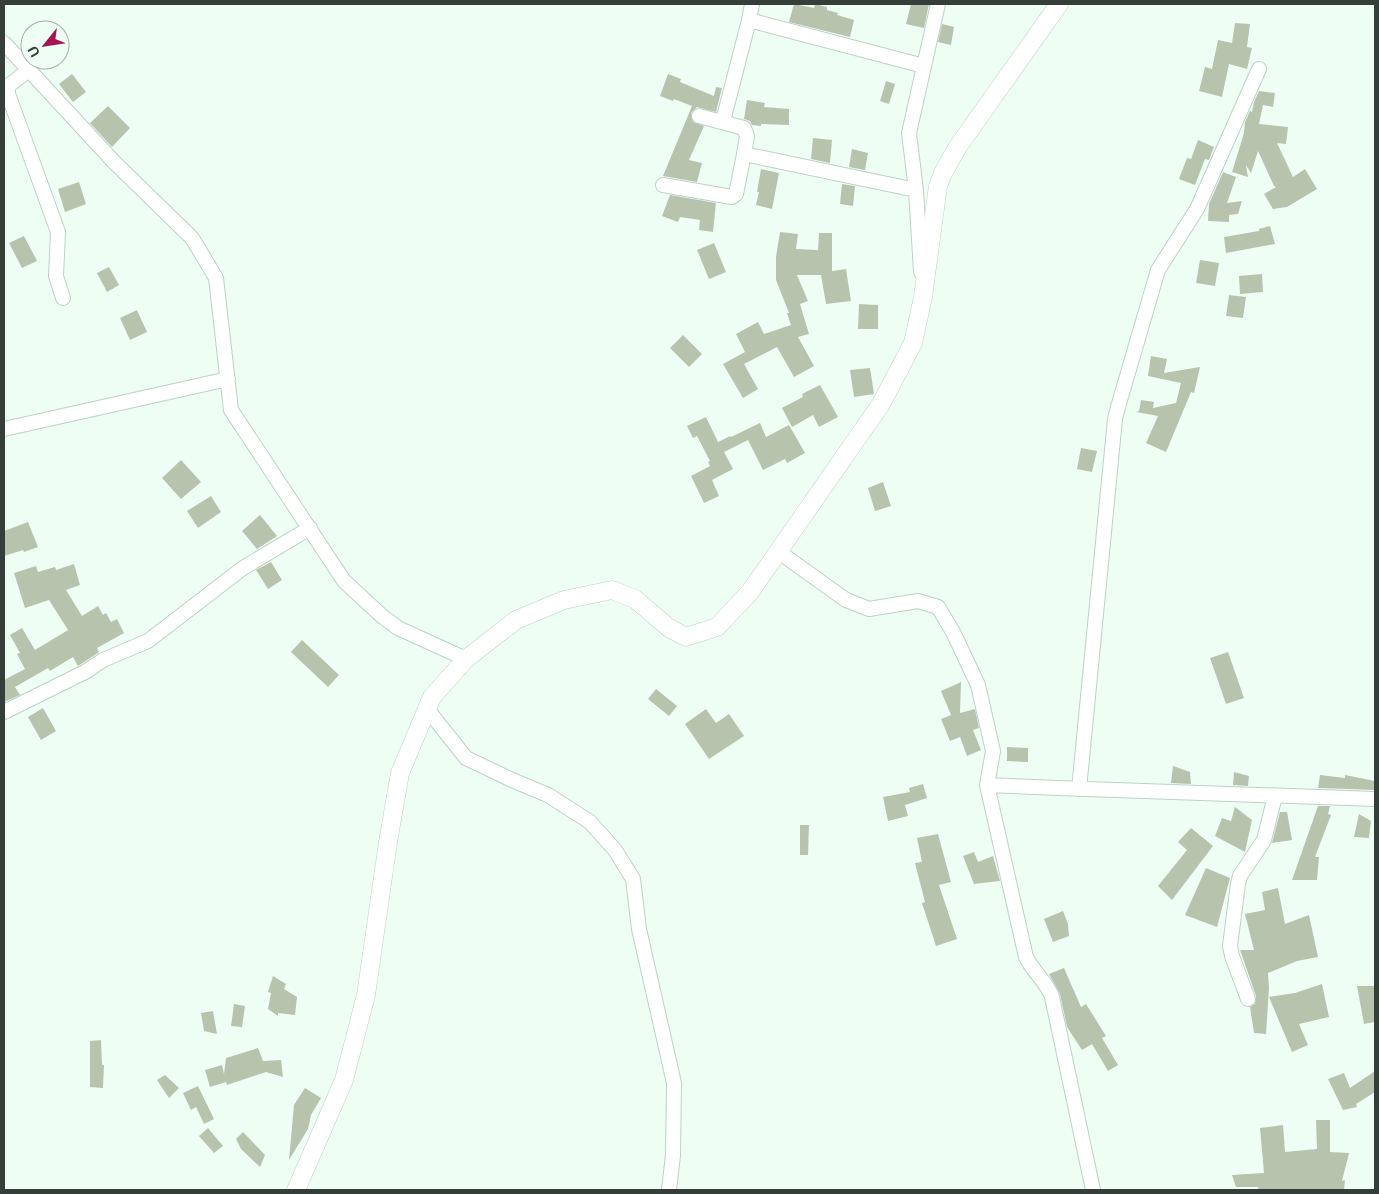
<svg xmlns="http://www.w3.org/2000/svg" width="1379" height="1194" font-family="Helvetica,sans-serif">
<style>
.building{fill:#b8c3ad}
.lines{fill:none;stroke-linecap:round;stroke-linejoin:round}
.minor-casing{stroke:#bad3c4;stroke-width:16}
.tertiary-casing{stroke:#bad3c4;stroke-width:19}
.minor{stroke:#fff;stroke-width:14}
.tertiary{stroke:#fff;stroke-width:18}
</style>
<rect width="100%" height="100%" fill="#effef5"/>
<path class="building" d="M794,4L814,8L815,4L827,7V10L838,13L837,15L854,20L850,37L789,22Z
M911,4H929L924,28L906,24Z
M1235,23L1250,24L1247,47L1252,48L1247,69L1229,64L1222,97L1199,91L1205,67L1212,69L1218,40L1232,43Z
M942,24L954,27L951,45L938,42Z
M72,74L86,92L73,102L59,84Z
M668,74L681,79L680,82L714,96L716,87L722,88L716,112L697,107L691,113L693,122L704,126L689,160L702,163L697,182L663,176L692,106L674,99L673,101L660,96Z
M886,81L895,84L889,104L880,101Z
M1259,91L1275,93L1273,107L1263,105L1259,124L1288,127L1286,144L1277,143L1293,177L1305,169L1317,189L1287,207L1273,209L1264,194L1276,187L1274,186L1258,151L1251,173L1246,165L1248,177L1232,172L1244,133L1245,122L1250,111L1252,112L1254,102Z
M747,100L765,103L764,107L789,109V125L761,124V126L752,125L750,121L744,119Z
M108,106L130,128L112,147L90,123Z
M813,138L832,140L830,163L811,159Z
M1198,140L1214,147L1209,160L1205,159L1195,185L1179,179L1187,158L1191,159Z
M852,149L868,153L865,170L849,167Z
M761,169L779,173L772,209L756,205L759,192H757Z
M1223,172L1236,177L1227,203L1242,201L1238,214L1229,215V222L1208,221L1209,204Z
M79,182L86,204L65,212L58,189Z
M842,184L855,186L853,206L840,204Z
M670,195L716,203L713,232L699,230L700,220L680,217L678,222L662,216Z
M1270,226L1275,244L1226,253L1224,237L1259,231V229Z
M780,232L798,234L796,249L818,250L819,233H832V271L846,269L851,301L826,304L821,275H797L808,301L800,304L809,334L798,337L814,366L794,377L777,347L744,364L758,389L743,398L723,364L745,352L736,334L758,322L764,334L791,325L787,313H789L776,280V257Z
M24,236L37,261L22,268L9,243Z
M714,243L726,272L709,279L697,250Z
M1200,260L1219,263L1215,286L1196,283Z
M109,267L119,285L107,292L97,273Z
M1262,274L1263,292L1240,294L1239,276Z
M1229,295L1246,297L1243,318L1226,316Z
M859,304L878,305V329H858Z
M137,310L147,332L130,340L120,318Z
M683,335L702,354L689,367L670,348Z
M1151,356L1167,359L1164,373L1200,367L1194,393L1191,392L1166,452L1146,443L1158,416L1136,412L1139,411L1141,400L1154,402L1153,408L1176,403L1181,383L1148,376Z
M870,368L874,394L854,397L850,370Z
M820,385L838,417L819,427L813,415L792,427L782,408L803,397L802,394Z
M706,417L718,442L730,436L731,437L760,423L766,437L789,425L805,453L787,463L785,459L763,470L748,440L724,452L733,469L712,480L719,496L704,503L691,476L710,466L708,462L710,461L697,436L693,438L687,426Z
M1081,448L1097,451L1092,472L1077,469Z
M181,460L201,482L181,499L162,478Z
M883,482L891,506L875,511L868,488Z
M211,496L221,512L198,528L187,511Z
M260,515L277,536L257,549L242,531Z
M28,522L38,547L24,552L23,550L4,556V531Z
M271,562L282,580L268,589L256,570Z
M74,564L80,585L66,590L82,616L98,606L103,615L106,613L111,622L117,619L124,633L97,648L99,652L78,666L73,657L50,671L48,668L15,687L20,695L4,702V680L25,669L17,654L20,653L10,635L22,628L35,650L68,630L49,600L25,608L14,573L36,566L38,572L55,567L56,570Z
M302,640L339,675L328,687L291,652Z
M1228,652L1244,698L1226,704L1210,658Z
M961,682L960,713L975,709L979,728L973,730L981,750L967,756L960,737L950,741L941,719L951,715L941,691Z
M656,689L677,706L669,716L648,699Z
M43,708L56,731L41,740L28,717Z
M706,709L716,723L729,714L744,736L709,759L685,724Z
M1007,747L1028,748V762L1007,761Z
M1173,766L1190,772L1191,784L1171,783Z
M1234,772L1249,776L1248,786L1233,785Z
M1320,775L1345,778V775L1375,781V790L1318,788Z
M923,784L927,798L905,805L908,816L888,821L883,797L910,792L909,788Z
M1318,806H1330L1328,814L1331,815L1315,857H1319L1317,880H1292Z
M1235,807L1252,820L1245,852L1215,836L1222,818L1231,821Z
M1280,812H1287L1292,840L1272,843Z
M1359,814L1371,821L1369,838L1354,837Z
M800,825H809L808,855H800Z
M1191,828L1213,846L1172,900L1158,886L1187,850L1178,842Z
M938,834L951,882L939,885L957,939L936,946L922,903L925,902L915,863L922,862L917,838Z
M974,852L978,862L993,856L1000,881L974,884L963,856Z
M1206,868L1230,878L1217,927L1185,915Z
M1278,888L1285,924L1309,915L1318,957L1297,961L1268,973L1269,988L1266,1034L1254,1033L1250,1007L1255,1004L1256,996L1240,950H1254L1245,914L1265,910L1262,892Z
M1063,911L1068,924L1069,936L1053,942L1044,919Z
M1064,968L1081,1007L1086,1004L1106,1036L1102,1038L1118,1065L1108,1071L1092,1044L1082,1050L1067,1027L1060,994L1049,974Z
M273,976L286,984L284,989L297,997L295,1015L278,1013V1016L268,1009L271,993L268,992Z
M1322,984L1329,1017L1299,1024L1308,1045L1292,1052L1269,997L1295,993Z
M1357,986H1375V1022L1364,1024Z
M234,1004L245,1006L242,1027L231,1026Z
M213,1011L214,1017L217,1034L204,1031L201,1013Z
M101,1040L102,1065H104L103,1088L90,1087V1041Z
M258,1048L263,1061L281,1060L283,1077L266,1072L227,1085L226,1082L210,1087L205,1070L222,1065L224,1074L226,1058Z
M1375,1071V1092L1356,1104L1357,1107L1343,1110L1328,1079L1344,1073L1350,1088Z
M165,1075L179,1088L169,1098L157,1080Z
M198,1086L214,1119L204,1124L196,1107L191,1110L183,1093Z
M305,1088L321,1098L311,1115L308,1129L289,1160L294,1105Z
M1316,1120H1330V1152L1349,1153L1342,1181L1345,1180L1344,1190H1259L1258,1187H1236L1232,1175L1264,1173L1260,1128L1283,1125L1285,1152L1317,1149Z
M208,1128L223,1146L214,1153L199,1136Z
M243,1132L265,1155L260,1167L241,1149L236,1139Z"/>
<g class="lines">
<defs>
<path id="minor" d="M749,20L924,66
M4,43L114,162L192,238L216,278L231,410L344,581L383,617L398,628L466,659
M29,70L8,86V94L58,232L56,276L63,298
M699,116L744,128L747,136L744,154L916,190
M723,121L749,20L752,4
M663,185L732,197L736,194L744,154
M921,272L916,190L909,133L938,4
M4,429L228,379
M779,552L846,600L869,609L918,601L938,607L953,632L978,685L993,751L987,785L1058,788L1375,799
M427,709L466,758L512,780L548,795L590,822L615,850L633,879L639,929L674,1083L673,1155L669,1190
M4,712L85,672L103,660L148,641L243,568L310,528
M987,785L1026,957C1033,972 1047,982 1052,997L1093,1190
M1079,789L1115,419L1118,407L1158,270L1197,209L1259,69
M1248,999L1232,956L1230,946L1238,884L1240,876L1264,840L1275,796"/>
<path id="tertiary" d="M296,1190L344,1080L366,995L388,842L400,773L432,697L466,659L516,620L564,600L612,590L635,599L669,628L686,637L717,627L750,592L881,404L913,343L923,297L938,186L943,173L957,148L1059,4"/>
</defs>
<use href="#minor" class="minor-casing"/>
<use href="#tertiary" class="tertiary-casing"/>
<use href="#minor" class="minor"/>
<use href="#tertiary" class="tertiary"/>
</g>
<rect width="1379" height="1194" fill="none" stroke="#353e39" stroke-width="10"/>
<g transform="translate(45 45) rotate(240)"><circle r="24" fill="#effef5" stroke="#a5b1aa"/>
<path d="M0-4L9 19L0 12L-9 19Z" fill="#a61553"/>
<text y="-8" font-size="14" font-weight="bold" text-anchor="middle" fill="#353e39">U</text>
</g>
</svg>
